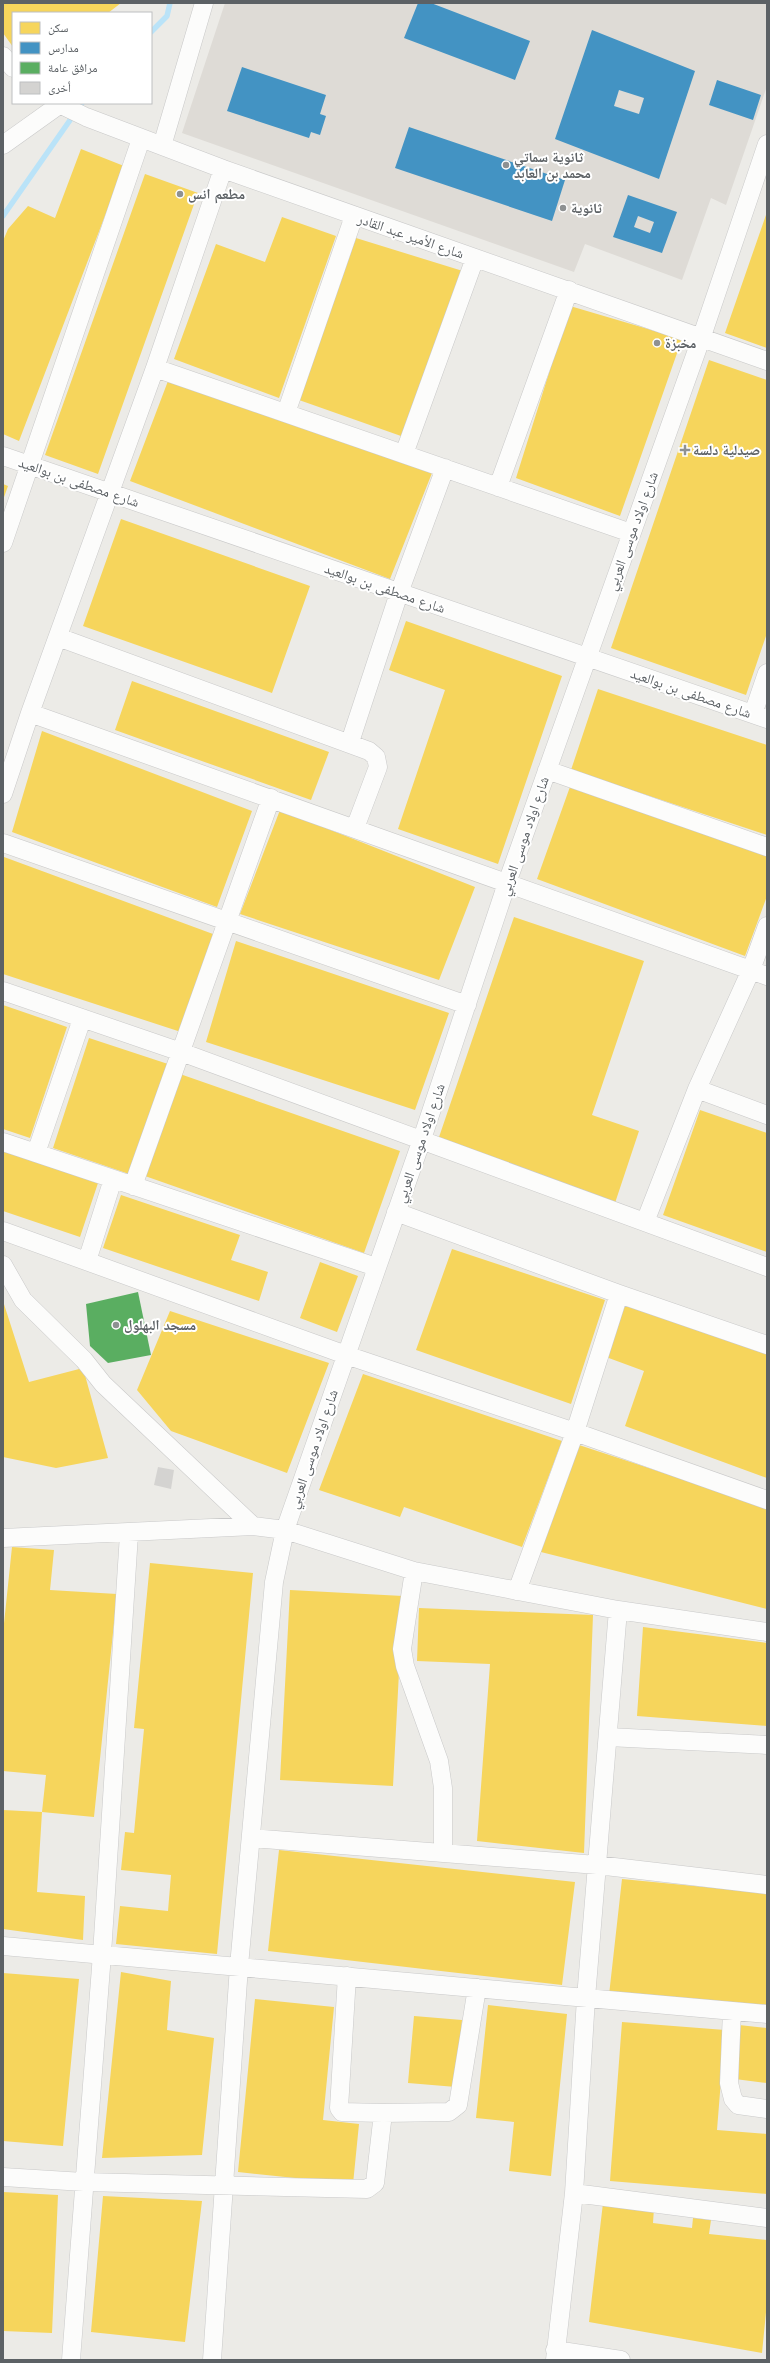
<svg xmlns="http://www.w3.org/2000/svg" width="770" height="2363" font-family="Jost,'Noto Naskh Arabic',sans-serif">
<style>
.education{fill:#dedbd6}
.homes{fill:#f6d55c}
.schools{fill:#4393c3;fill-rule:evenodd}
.public{fill:#5aae61}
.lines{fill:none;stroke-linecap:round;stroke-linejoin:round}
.stream{stroke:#bae3f8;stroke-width:5.5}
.building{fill:#d4d3d1}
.minor-casing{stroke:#c9c9c9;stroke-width:19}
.minor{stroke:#fcfcfb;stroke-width:18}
.poi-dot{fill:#8e9192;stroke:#fff;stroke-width:1.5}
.labels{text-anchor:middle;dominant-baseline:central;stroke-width:4;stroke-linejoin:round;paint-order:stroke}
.poi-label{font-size:14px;font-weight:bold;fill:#5c6165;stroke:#fff;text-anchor:start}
.street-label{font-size:14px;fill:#5c6165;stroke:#fff}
</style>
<rect width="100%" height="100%" fill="#ecebe7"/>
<path class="education" d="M225,3H767V86L726,205L711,198L682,280L585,244L574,272L182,133Z"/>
<path class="homes" d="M3,3H121L108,13H13V47L3,33Z
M81,149L124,166L19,441L3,434V241L8,229L28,206L55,218Z
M145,174L198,193L98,474L45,455Z
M767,212V348L725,333Z
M282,217L336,236L279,398L174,359L216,244L265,262Z
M356,238L466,272L401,436L299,400Z
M570,306L682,339L620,516L516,478Z
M709,360L767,380V633L746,695L611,648Z
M168,381L432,473L390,579L130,481Z
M3,484L8,486L3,500Z
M121,519L310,586L272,693L83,626Z
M406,621L562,676L498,864L398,829L445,690L389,670Z
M132,681L329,752L311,800L115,730Z
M598,689L767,745V835L571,770Z
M42,731L252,811L217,907L12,832Z
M571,784L767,856V896L745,956L537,879Z
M280,810L475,887L439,980L240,914Z
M4,857L213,934L181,1032L3,974Z
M514,917L644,961L592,1115L639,1131L615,1203L437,1143Z
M236,941L449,1013L415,1110L206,1042Z
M3,1005L67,1027L30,1138L3,1129Z
M89,1038L168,1064L132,1175L53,1148Z
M180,1074L400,1151L364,1253L145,1176Z
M700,1110L767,1133V1252L663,1215Z
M3,1150L98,1183L80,1237L3,1211Z
M121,1195L240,1235L231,1260L268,1272L259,1301L103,1248Z
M452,1249L605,1300L571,1404L416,1350Z
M320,1262L358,1276L337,1332L300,1318Z
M3,1301L29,1382L83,1368L108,1458L56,1468L3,1457Z
M626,1303L767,1354V1478L625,1426L644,1371L606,1357Z
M170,1311L329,1363L287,1473L171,1431L137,1390Z
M363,1374L562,1441L522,1547L404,1507L400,1517L319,1490Z
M579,1445L767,1507V1609L537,1551Z
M12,1547L54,1550L50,1590L117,1594L94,1817L42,1812L46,1775L3,1771V1633Z
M150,1563L253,1573L217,1954L116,1944L120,1906L168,1911L171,1875L121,1870L125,1832L134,1833L144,1729L134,1728Z
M290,1590L403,1596L393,1786L280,1780Z
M419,1608L593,1615L584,1853L477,1841L490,1664L417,1661Z
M643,1627L767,1643V1726L637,1716Z
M3,1810L42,1812L37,1892L85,1896L83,1940L3,1929Z
M279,1850L575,1882L562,1985L268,1951Z
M622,1879L767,1893V2006L609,1995Z
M121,1972L171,1981L167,2030L214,2038L202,2155L102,2158Z
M3,1973L79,1979L63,2146L3,2141Z
M255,1999L334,2007L323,2120L359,2124L353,2184L238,2172Z
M488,2005L567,2014L551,2176L509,2171L514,2122L476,2118Z
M414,2016L462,2020L456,2087L408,2083Z
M622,2022L725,2030L717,2130L767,2134V2194L610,2181Z
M739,2025L767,2028V2083L735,2079Z
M3,2192L58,2195L52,2333L3,2331Z
M103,2196L202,2201L185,2342L91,2332Z
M603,2203L654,2208L653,2223L692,2228L693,2218L711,2220L709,2234L767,2240V2302L762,2353L589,2322Z"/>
<path class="schools" d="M418,3H431L530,41L515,80L404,38Z
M592,30L695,71L659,179L555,139ZM619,90L644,98L639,114L614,106Z
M242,67L326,95L320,114L326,116L320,135L311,132L309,138L227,111Z
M717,80L761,95L753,120L709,105Z
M409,127L565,180L552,221L395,168Z
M628,195L677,212L662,253L613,237ZM638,216L654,222L650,233L634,227Z"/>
<path class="public" d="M138,1292L151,1355L108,1363L90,1346L86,1304Z"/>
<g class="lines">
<path class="stream" d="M151,32L167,16L170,3
M3,216L82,103"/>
</g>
<path class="building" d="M158,1467L174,1470L171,1489L154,1485Z"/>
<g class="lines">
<defs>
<path id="minor" d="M3,56L13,68
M57,103L86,117L223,169L767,361
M3,145L59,105
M162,146L204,3
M155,368L631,533
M286,413L354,216
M404,454L475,258
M3,456L767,719
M498,487L569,290
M3,543L141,139
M58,637L369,751L376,757L378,767L355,828
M30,713L767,976
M753,714L767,673
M350,742L399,593L445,468
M547,770L767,847
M3,794L30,713L155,368L223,169
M3,843L467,1005
M3,991L181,1052L767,1267
M697,1089L767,1115
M3,1142L376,1267
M36,1153L82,1019
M133,1186L271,798
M396,1212L619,1294L767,1345
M645,1222L697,1089L751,970L767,926
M3,1231L346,1355L575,1432L767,1500
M87,1261L113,1179
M3,1265L23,1300L84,1360L103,1384L253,1526
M3,1538L253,1526L285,1530L414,1571L618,1610L767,1632
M414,1571L402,1649L405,1666L439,1761L443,1788V1851
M517,1591L575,1432L619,1294
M608,1737L767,1745
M252,1838L597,1865L767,1885
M3,1946L767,2014
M347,1976L339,2108L342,2112L383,2113
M732,2011L729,2083L733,2099L738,2105L767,2109
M3,2177L84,2182L367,2189L375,2183L383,2113L449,2112L458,2105L477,1988
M574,2193L767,2218
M555,2350L621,2360
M71,2360L102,1954L129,1534
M212,2360L239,1966L274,1582L285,1530L421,1142L507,883L702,336L767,144
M555,2360L574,2193L586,1998L618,1610"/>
</defs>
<use href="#minor" class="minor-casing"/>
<use href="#minor" class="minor"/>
</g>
<g class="poi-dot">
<circle cx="506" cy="165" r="4"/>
<circle cx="180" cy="194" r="4"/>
<circle cx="563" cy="208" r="4"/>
<circle cx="657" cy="343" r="4"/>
<path d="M683 444h4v4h4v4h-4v4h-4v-4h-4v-4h4z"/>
<circle cx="116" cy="1325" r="4"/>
</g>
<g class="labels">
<g class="poi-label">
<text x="514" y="157">ثانوية سماتي<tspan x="514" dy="16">محمد بن العابد</tspan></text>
<text x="188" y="194">مطعم انس</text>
<text x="571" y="208">ثانوية</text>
<text x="665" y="343">مخبزة</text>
<text x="693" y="450">صيدلية دلسة</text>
<text x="124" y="1325">مسجد البهلول</text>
</g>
<g class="street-label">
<text transform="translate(411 236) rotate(19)">شارع الأمير عبد القادر</text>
<text transform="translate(79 482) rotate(19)">شارع مصطفى بن بوالعيد</text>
<text transform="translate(632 531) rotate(-70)">شارع اولاد موسى العربي</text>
<text transform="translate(385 588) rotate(19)">شارع مصطفى بن بوالعيد</text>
<text transform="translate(691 693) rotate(19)">شارع مصطفى بن بوالعيد</text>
<text transform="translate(524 836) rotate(-71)">شارع اولاد موسى العربي</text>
<text transform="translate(420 1143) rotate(-71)">شارع اولاد موسى العربي</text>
<text transform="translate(313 1449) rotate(-71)">شارع اولاد موسى العربي</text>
</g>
</g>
<rect width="770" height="2363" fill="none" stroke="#5c6165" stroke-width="8"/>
<rect x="12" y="12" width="140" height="92" fill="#ffffff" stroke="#bec0c1"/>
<rect x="20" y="22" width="20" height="12" fill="#f6d55c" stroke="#bec0c1"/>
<text x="48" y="32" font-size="12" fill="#5c6165">سكن</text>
<rect x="20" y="42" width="20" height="12" fill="#4393c3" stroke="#bec0c1"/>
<text x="48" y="52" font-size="12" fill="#5c6165">مدارس</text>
<rect x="20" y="62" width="20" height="12" fill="#5aae61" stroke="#bec0c1"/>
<text x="48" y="72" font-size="12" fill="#5c6165">مرافق عامة</text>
<rect x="20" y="82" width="20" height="12" fill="#d4d3d1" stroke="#bec0c1"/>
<text x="48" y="92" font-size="12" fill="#5c6165">أخرى</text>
</svg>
